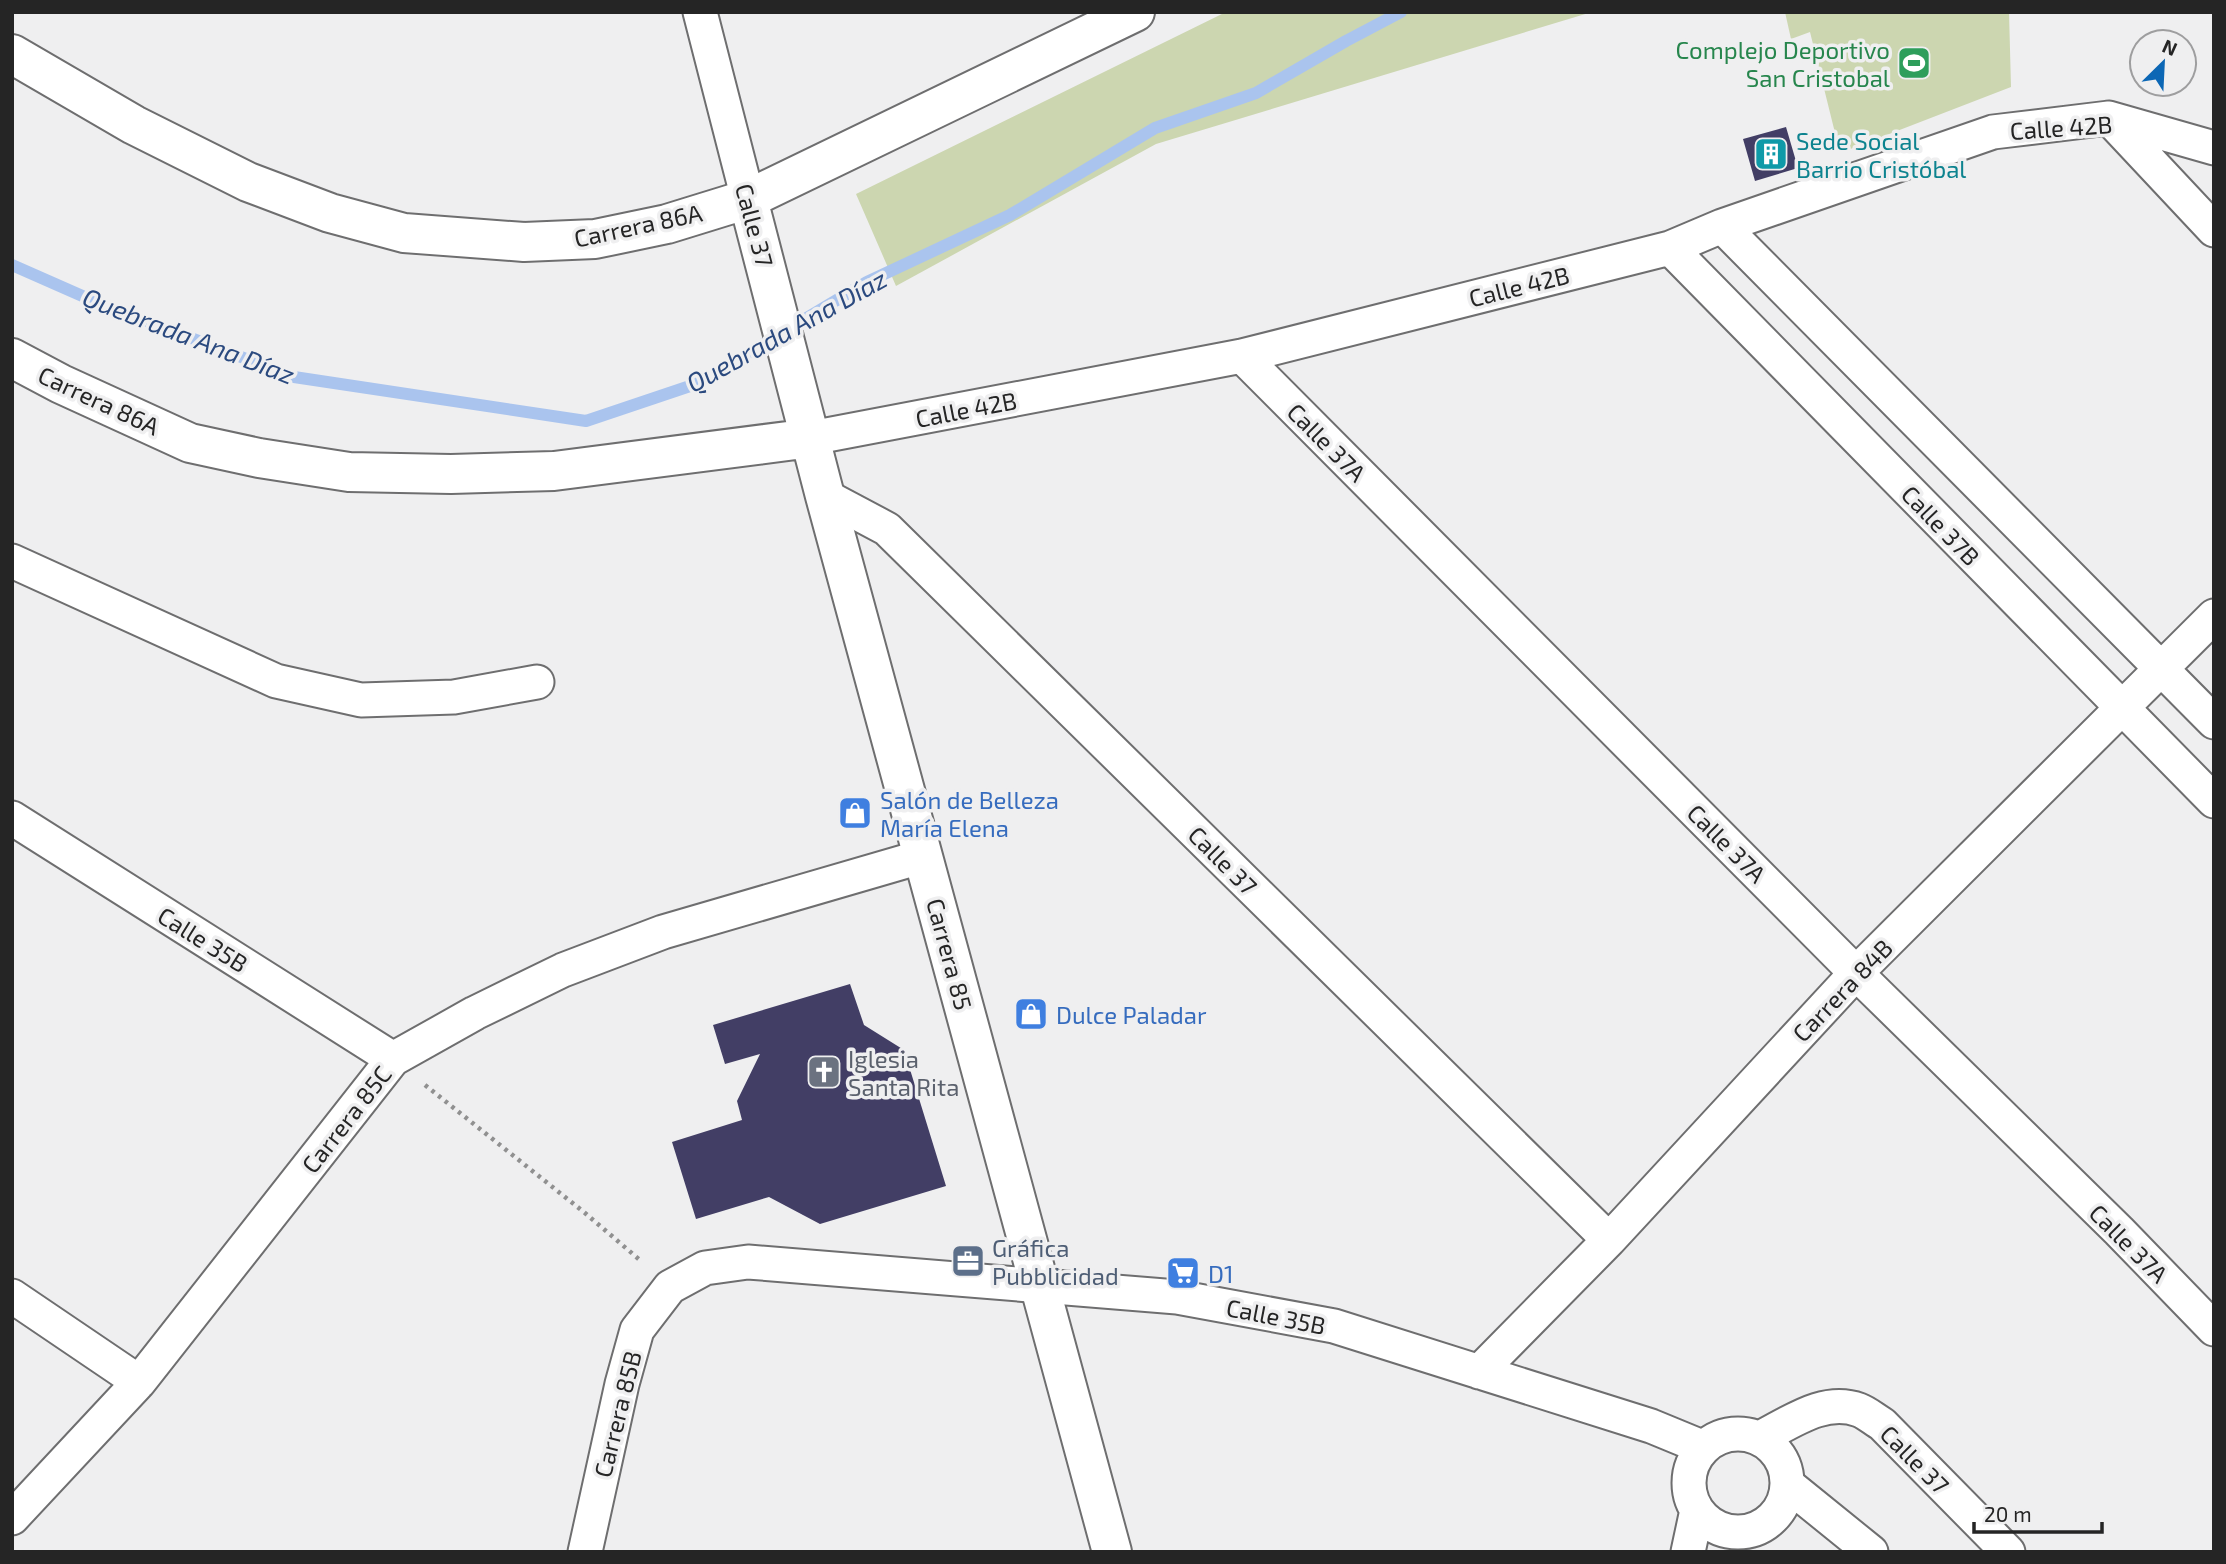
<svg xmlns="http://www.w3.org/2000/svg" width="2226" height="1564" font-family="'Exo 2',sans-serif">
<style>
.green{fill:#ccd6b0}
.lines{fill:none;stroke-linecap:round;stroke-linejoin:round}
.stream{stroke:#aac4ee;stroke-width:12}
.building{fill:#423e65}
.street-casing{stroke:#6e6e6f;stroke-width:37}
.secondary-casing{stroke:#6e6e6f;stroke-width:42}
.path{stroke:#909090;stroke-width:4.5;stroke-dasharray:3.5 5;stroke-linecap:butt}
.street{stroke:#fff;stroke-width:33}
.secondary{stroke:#fff;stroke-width:38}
.labels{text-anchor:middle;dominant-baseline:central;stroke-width:7;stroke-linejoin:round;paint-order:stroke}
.leisure-label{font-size:24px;fill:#27864d;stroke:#efeff0;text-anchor:end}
.street-label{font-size:24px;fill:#252525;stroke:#efeff0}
.culture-label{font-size:24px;fill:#0d838f;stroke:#efeff0;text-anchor:start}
.shop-label{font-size:24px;fill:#366cbe;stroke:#efeff0;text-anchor:start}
.worship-label{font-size:24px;fill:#5b616d;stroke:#efeff0;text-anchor:start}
.service-label{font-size:24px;fill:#4e5e75;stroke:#efeff0;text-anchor:start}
.water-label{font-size:26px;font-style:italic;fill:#2b4a7f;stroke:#efeff0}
</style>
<rect width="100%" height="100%" fill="#efeff0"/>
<path class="green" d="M1226,12H1592L1156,144L896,286L856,194Z
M1785,12H2009L2011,87L1840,153L1810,32L1791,39Z"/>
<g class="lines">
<path class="stream" d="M12,265L96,302L294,377L586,421L696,384L867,282L1010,215L1155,128L1256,93L1346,41L1401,12"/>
</g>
<path class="building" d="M1786,127L1798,168L1755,181L1743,139Z
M850,984L864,1025L904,1050L946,1186L820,1224L769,1197L696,1219L672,1142L742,1120L737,1101L760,1054L725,1064L713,1025Z"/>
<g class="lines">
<defs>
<path id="street" d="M700,12L748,199
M2109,118L2214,230
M1722,226L2214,722
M1670,248L2214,801
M1242,356L1856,973L2119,1231L2214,1329
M811,438L1242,356L1670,248L1722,226L1993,132L2109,118L2214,148
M825,496L887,529L1609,1240
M12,561L276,681L361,700L454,697L537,682
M12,818L393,1059
M12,1296L139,1382
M1479,1372L1609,1240L1856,973L2214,616
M1689 1483a49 49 0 1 1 98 0a49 49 0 1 1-98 0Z
M1760,1438C1790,1423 1824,1397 1859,1410C1867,1413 1875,1420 1882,1424L2008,1552
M1787,1484L1871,1552
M12,1518L139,1382L393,1059L475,1013L563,970L663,932L924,856
M585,1552L622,1384L637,1330L670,1287L705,1268L748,1262L1177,1297L1334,1326L1651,1426L1702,1447
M1688,1552L1697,1510"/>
<path id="secondary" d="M12,54L134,125L248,182L330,213L404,233L524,242L595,239L667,224L748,199L1135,12
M748,199L825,496L1112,1552
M12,358L61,384L190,443L259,458L349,472L451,474L554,471L811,438"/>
</defs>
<use href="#street" class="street-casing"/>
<use href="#secondary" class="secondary-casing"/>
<path class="path" d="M425,1085L585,1213L641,1261"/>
<use href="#street" class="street"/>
<use href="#secondary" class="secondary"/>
</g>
<defs>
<symbol id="stadium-square" viewBox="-11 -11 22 22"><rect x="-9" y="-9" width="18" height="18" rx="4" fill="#2e9e5b" stroke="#efeff0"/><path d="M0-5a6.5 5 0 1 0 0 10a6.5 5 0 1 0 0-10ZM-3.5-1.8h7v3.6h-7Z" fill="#fff"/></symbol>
<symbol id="building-square" viewBox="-11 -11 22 22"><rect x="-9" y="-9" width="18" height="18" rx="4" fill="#0f9aa8" stroke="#efeff0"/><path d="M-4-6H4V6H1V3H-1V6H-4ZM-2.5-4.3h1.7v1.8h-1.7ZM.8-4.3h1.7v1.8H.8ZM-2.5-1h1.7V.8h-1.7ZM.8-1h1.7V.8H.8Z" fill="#fff"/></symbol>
<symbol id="shop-square" viewBox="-11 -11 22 22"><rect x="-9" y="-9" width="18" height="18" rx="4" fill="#3f7fe0" stroke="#efeff0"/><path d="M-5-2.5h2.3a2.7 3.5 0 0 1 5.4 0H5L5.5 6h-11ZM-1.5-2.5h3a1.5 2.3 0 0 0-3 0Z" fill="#fff"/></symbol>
<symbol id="church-square" viewBox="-11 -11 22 22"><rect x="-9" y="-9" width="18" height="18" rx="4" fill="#6b7280" stroke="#efeff0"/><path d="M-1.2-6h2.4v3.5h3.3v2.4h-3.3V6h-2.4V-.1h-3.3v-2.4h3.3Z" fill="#fff"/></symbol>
<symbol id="office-square" viewBox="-11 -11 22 22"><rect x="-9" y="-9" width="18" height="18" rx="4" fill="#5c6f8a" stroke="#efeff0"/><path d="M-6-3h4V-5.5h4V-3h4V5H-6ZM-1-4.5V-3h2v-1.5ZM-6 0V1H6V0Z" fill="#fff"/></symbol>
<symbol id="supermarket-square" viewBox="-11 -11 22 22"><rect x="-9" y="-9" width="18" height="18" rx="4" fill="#3f7fe0" stroke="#efeff0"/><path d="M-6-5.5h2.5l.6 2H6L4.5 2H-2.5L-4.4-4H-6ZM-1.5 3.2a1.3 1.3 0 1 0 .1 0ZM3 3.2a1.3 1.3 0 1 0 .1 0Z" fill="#fff"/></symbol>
</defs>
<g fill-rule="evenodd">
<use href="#stadium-square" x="1895" y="44" width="38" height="38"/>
<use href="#building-square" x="1752" y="135" width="38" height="38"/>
<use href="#shop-square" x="836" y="794" width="38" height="38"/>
<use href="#shop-square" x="1012" y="995" width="38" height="38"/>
<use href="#church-square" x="805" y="1053" width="38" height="38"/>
<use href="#office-square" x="949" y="1242" width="38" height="38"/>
<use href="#supermarket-square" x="1164" y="1254" width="38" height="38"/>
</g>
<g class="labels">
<g class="leisure-label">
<text x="1890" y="49">Complejo Deportivo<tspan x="1890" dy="28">San Cristobal</tspan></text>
</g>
<g class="street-label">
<text transform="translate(2061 127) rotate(-4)">Calle 42B</text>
<text transform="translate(638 225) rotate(-12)">Carrera 86A</text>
<text transform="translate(755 225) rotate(75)">Calle 37</text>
<text transform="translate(1519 286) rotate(-14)">Calle 42B</text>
<text transform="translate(99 400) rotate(25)">Carrera 86A</text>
<text transform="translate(966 409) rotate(-11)">Calle 42B</text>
<text transform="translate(1327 442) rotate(45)">Calle 37A</text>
<text transform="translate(1941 525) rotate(46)">Calle 37B</text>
<text transform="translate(1727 843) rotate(45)">Calle 37A</text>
<text transform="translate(1223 860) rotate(45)">Calle 37</text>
<text transform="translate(203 939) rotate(32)">Calle 35B</text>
<text transform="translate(950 954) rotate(75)">Carrera 85</text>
<text transform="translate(1842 990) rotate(-46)">Carrera 84B</text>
<text transform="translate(346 1119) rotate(-52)">Carrera 85C</text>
<text transform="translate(2129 1243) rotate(45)">Calle 37A</text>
<text transform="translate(1276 1316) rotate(11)">Calle 35B</text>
<text transform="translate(617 1414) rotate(-76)">Carrera 85B</text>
<text transform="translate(1915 1459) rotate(45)">Calle 37</text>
</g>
<g class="culture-label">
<text x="1796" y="140">Sede Social<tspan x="1796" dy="28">Barrio Cristóbal</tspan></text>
</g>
<g class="shop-label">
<text x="880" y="799">Salón de Belleza<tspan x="880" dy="28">María Elena</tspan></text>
<text x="1056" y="1014">Dulce Paladar</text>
<text x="1208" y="1273">D1</text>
</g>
<g class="worship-label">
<text x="848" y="1058">Iglesia<tspan x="848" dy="28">Santa Rita</tspan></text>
</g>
<g class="service-label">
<text x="992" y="1247">Gráfica<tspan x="992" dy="28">Pubblicidad</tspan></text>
</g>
<g class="water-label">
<text transform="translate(786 330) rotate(-29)">Quebrada Ana Díaz</text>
<text transform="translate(189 335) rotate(21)">Quebrada Ana Díaz</text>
</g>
</g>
<rect width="2226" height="1564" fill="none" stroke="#252525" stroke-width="28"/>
<g transform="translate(2163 63) rotate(24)"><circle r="33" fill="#efeff0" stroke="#9e9e9f" stroke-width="2"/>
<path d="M0-5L12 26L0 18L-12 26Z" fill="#0c67b5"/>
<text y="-10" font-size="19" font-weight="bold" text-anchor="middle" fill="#252525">N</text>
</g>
<path d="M1974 1522v10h128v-10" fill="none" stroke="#252525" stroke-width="3.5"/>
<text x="1984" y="1522" font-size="21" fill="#252525" stroke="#efeff0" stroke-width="5" paint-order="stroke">20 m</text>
</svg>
